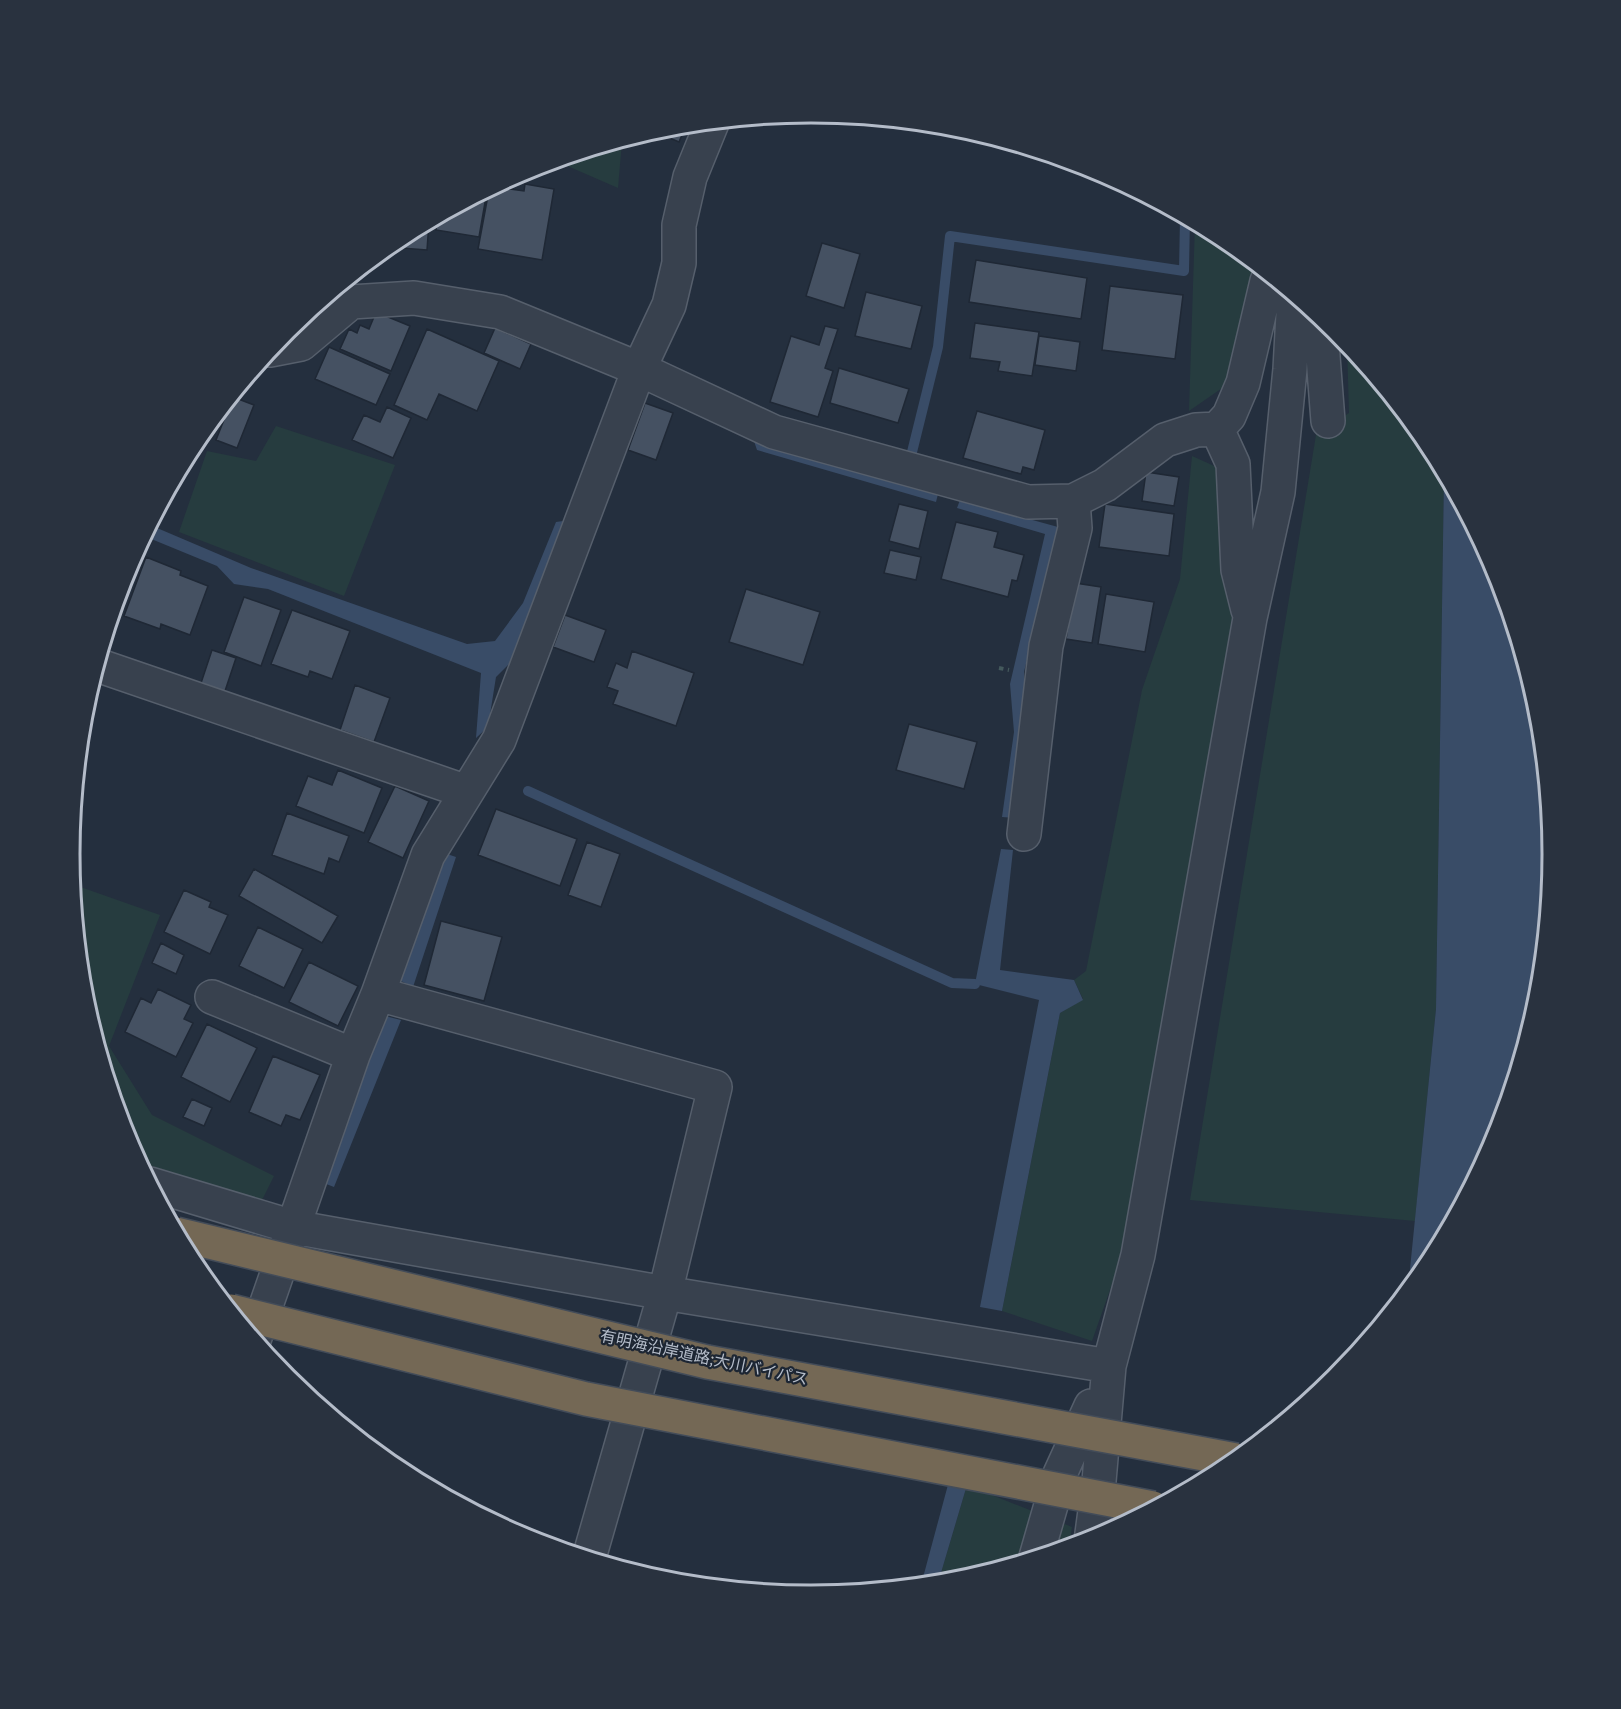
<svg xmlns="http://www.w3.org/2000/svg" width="1621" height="1709" font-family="'Varela Round','Noto Sans JP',sans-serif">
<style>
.green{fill:#263c3f}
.water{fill:#394c67}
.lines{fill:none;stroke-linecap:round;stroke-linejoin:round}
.stream{stroke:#394c67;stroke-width:10}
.building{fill:#455162;stroke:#1f2835;stroke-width:1.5}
.minor-casing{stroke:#565f6c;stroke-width:36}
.path{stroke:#44595c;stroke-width:4;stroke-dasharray:4.5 4.5;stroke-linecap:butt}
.minor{stroke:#38414e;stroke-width:33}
.highway-bridge-casing{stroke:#434c59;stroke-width:36;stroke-linecap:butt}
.highway-bridge{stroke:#746855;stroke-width:33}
.labels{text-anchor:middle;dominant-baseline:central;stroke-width:4.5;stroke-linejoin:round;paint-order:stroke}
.street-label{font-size:16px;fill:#b4bcc9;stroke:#1d2633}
.rim{fill:none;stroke:#b4bcc9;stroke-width:3}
</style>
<rect width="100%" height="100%" fill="#242f3e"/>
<path class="green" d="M622,141L618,188L556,161Z
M1195,223L1223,238L1259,268L1228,384L1189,411Z
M1347,345L1427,443L1444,474L1436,1009L1415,1221L1190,1200L1316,435L1349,413Z
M276,426L395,465L344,596L179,532L207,451L256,461Z
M1192,456L1221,469L1239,618L1118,1267L1092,1341L1002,1311L1060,1013L1083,999L1074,980L1086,971L1142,690L1180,579Z
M72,884L160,915L109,1046L152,1115L274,1176L260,1204L138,1161L125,1138L83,999Z
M967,1485L1072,1527L1069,1547L955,1582L938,1583Z"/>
<path class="water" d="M753,438L770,445L938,494L936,502L757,450Z
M1444,474L1496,571L1538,710L1552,855L1538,999L1495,1139L1427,1267L1408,1289L1436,1009Z
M960,500L1058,527L1024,672L1026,722L1015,818L1002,817L1014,732L1010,684L1045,534L957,508Z
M563,521L512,661L496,677L488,727L476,738L481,673L268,589L234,584L217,566L144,536L150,525L251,568L467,644L495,641L523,603L556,522Z
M1001,849L1013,850L1000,970L1074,980L1083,1000L1060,1013L1002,1311L980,1307L1039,1000L975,984Z
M447,854L456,857L413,987L399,980Z
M385,1016L401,1020L334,1187L321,1182Z
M949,1481L967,1485L938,1583L921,1585Z"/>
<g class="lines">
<path class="stream" d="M912,452L938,347L950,236L1184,271L1185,218
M528,791L952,983L975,984"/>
</g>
<path class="building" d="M686,125L679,142L653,131L666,127Z
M525,184L554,189L542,260L478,249L489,190L494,187L524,191Z
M487,191L479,237L436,230L438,217Z
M429,222L427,250L388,247L399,238Z
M822,243L860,254L844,308L806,296Z
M976,260L1087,278L1081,319L969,302Z
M1110,286L1183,295L1175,359L1102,350Z
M866,292L922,306L911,349L855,336Z
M376,312L410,326L391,371L340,349L349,329L357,333L360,325L369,329Z
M975,323L1039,332L1032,376L998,371L1000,362L970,358Z
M825,326L838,329L825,368L833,371L818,417L770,402L791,336L819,345Z
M495,328L531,344L520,369L484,353Z
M427,329L499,361L477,411L439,394L427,420L394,405Z
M1039,336L1080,342L1076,371L1035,365Z
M329,347L390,374L376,405L315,379Z
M839,368L909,389L898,423L830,403Z
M233,397L254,405L237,448L216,440Z
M645,403L673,413L656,460L628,450Z
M387,407L411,418L393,458L352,440L364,415L380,422Z
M977,411L1045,430L1034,470L1023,467L1021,474L963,458Z
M211,422L200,449L192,446L194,442Z
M1146,472L1179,477L1174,506L1142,501Z
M899,504L928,511L919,549L889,541Z
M1105,504L1174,514L1169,556L1099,547Z
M956,522L998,532L994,547L1024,555L1017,581L1012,580L1008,597L941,579Z
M890,550L921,557L916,580L884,573Z
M146,557L181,571L180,575L208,586L190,635L161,624L160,629L124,616Z
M1075,583L1101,587L1092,643L1066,639Z
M746,589L820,612L803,665L729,642Z
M1106,594L1154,602L1145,652L1098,644Z
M244,597L281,610L261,666L224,652Z
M292,610L350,631L332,679L310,671L308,677L271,664Z
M565,615L606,630L594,662L553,647Z
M212,650L236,658L224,694L200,686Z
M632,651L694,673L676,726L613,704L618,691L607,687L616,663L627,668Z
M355,685L390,698L374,742L340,730Z
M909,724L977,742L964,789L896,770Z
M338,770L382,788L364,833L296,806L308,776L332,785Z
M395,786L429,801L403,858L368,842Z
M496,809L577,839L560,886L478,855Z
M287,813L349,836L339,862L329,858L324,874L272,855Z
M587,842L620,854L601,907L568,895Z
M254,869L338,916L322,943L239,896Z
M184,890L211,902L209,907L228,915L210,954L164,932Z
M441,921L502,937L484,1001L424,985Z
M258,927L303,949L284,988L239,966Z
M161,943L184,955L176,974L152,963Z
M309,962L358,986L338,1026L289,1002Z
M158,989L191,1005L184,1019L193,1023L176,1057L125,1032L141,998L151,1003Z
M207,1024L257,1048L230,1102L181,1077Z
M273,1056L320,1075L300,1120L286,1115L281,1126L249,1112Z
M192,1099L212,1108L204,1126L183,1117Z"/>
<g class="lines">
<defs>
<path id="minor" d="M1320,318L1328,421
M270,350L301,344L351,302L414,298L500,312L639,369L774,432L1028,502L1073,501L1105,485L1165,440L1196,430L1217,429L1229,416L1243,383L1267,281L1270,277
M1217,429L1233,464L1238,570L1248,610
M97,665L467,792
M1024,834L1046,646L1075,528L1073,501
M378,994L715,1087L665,1293L589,1558
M212,997L353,1055
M150,1184L293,1227L665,1293L1109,1366
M254,1340L353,1055L378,994L428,855L499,740L639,369L669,305L679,263V225L690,177L712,123
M1091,1541L1099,1481L1109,1366L1138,1255L1250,618L1278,492L1290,369L1294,296
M1036,1557L1060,1474L1091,1406"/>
</defs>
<use href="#minor" class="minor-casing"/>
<path class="path" d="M999,668L1009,670"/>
<use href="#minor" class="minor"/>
<defs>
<path id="highway-bridge" d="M176,1234L707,1362L1236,1460
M231,1311L586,1399L1153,1508"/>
</defs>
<use href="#highway-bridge" class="highway-bridge-casing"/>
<use href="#highway-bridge" class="highway-bridge"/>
</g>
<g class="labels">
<g class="street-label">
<text transform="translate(704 1358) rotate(12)">有明海沿岸道路;大川バイパス</text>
</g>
</g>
<path d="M0 0H1621V1709H0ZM80 854a731 731 0 1 1 1462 0a731 731 0 1 1-1462 0Z" fill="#29323f" fill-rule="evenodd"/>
<path class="rim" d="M80 854a731 731 0 1 1 1462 0a731 731 0 1 1-1462 0Z"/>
</svg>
